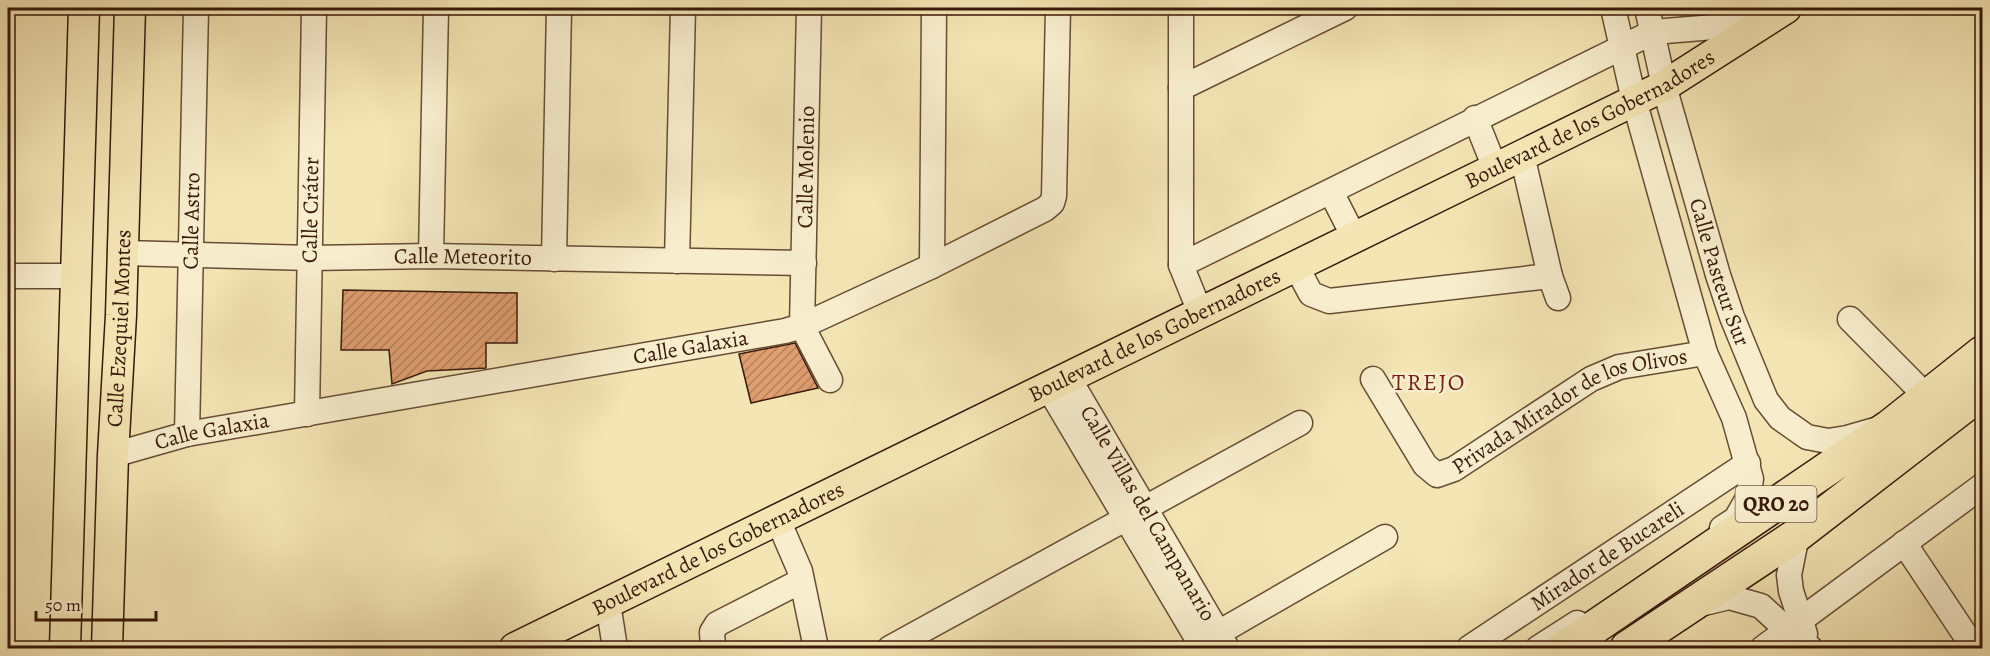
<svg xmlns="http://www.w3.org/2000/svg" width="1990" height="656" font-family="Alegreya,serif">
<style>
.building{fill:url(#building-hatch);stroke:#38190a;stroke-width:1.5}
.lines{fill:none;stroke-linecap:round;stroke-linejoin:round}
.minor-casing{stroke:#674c34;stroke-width:27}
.major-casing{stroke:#38190a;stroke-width:33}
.highway-casing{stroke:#38190a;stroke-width:36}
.minor{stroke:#f8eece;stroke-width:24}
.major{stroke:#f4e5b4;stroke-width:30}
.highway{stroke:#f4e5b4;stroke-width:33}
.labels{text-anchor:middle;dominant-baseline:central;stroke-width:5;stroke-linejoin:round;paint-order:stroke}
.shield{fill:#f8eece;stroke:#725945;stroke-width:1.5}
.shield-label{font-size:21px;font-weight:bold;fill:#38190a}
.street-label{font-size:22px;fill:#38190a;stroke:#f8eece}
.neighbourhood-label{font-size:24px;letter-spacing:1.5px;fill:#7a1f14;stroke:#f8eece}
</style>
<defs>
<pattern id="building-hatch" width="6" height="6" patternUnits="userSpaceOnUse" patternTransform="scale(1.5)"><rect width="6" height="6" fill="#df9e70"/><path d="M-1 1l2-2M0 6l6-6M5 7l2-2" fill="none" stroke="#b6805a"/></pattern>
</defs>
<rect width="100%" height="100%" fill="#f4e5b4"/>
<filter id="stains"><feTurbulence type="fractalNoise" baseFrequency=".00333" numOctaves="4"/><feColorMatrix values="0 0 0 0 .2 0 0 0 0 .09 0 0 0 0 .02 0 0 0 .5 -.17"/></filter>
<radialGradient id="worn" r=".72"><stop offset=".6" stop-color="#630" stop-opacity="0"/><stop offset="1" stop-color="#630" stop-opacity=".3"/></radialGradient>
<path class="building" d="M343,290L517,293V343H486V368L427,371L392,384L389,350H341Z
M795,343L818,388L751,403L739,354Z"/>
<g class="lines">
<defs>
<g id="minor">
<path d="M809,8L802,326L830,380"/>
<path d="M1181,8V265L1200,312"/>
<path d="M1613,8L1634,100L1705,353L1734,418L1751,479L1748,498L1736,519L1722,528"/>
<path id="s1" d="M1647,8L1664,86L1718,275L1732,317L1766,400L1780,418L1807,437L1828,441L1847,438L1875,430"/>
<path d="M1181,88L1345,8"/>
<path d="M1475,118L1495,168"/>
<path d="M1522,155L1550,276L1558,298"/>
<path d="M1331,192L1354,237"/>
<path id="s2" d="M123,253L310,258L431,256L804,263"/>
<path d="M431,256L436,8"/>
<path d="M554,259L559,8"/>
<path d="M677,261L683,8"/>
<path d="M1181,265L1653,32L1763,23"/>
<path d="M932,266L934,8"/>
<path d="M1296,266L1311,294L1329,301L1550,276"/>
<path d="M8,276H76"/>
<path d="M1850,319L1926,396"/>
<path id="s3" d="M1068,377L1227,648"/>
<path id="s4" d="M1373,379L1425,465L1437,475L1454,469L1591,379L1619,367L1705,353"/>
<path d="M1048,387L1203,648"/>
<path id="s5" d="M307,414L314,8"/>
<path id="s6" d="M187,434L196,8"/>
<path id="s7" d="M113,455L187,434L785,331L802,326L932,266L1045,209L1052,203L1054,196L1058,8"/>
<path d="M778,520L800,571L816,648"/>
<path d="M1797,535L1789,575L1791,591L1805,634"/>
<path d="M1904,543L1974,648"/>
<path d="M608,603L615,648"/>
<path d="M1700,604L1729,597L1761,606L1787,630L1810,648"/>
<path d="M1206,640L1385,537"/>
<path d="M713,648L712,632L717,624L801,581"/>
<path d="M890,648L1300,423"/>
<path id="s8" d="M1469,648L1748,463"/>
<path d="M1538,648L1577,623"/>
<path d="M1763,648L1982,486"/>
</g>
<g id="major">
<path d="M65,648L84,8"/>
<path id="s9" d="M107,648L113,455L121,315L130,8"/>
<path id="s10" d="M515,648L1664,86L1786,8"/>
</g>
<path id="highway" d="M1564,648L1889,427L1982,353
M1627,648L1797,535L1982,392"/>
</defs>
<use href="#minor" class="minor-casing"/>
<use href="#major" class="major-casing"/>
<use href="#highway" class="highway-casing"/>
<use href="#minor" class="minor"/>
<use href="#major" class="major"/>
<use href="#highway" class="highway"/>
</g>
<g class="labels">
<rect class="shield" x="1735.5" y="486" width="81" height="36" rx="4.5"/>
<g class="shield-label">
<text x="1776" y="504">QRO 20</text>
</g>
<g class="street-label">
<text stroke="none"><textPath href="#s10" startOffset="1198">Boulevard de los Gobernadores</textPath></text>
<text transform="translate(806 167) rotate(-89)">Calle Molenio</text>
<text stroke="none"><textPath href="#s5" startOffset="204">Calle Cráter</textPath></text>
<text stroke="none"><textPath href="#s6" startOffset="213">Calle Astro</textPath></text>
<text stroke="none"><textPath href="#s2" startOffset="340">Calle Meteorito</textPath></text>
<text stroke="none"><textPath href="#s1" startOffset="274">Calle Pasteur Sur</textPath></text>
<text stroke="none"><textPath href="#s9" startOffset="320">Calle Ezequiel Montes</textPath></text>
<text stroke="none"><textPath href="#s10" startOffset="712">Boulevard de los Gobernadores</textPath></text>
<text stroke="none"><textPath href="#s7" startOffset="588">Calle Galaxia</textPath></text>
<text stroke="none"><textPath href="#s4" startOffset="266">Privada Mirador de los Olivos</textPath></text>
<text stroke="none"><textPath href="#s7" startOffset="102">Calle Galaxia</textPath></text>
<text stroke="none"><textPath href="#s3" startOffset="158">Calle Villas del Campanario</textPath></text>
<text stroke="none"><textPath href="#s10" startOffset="226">Boulevard de los Gobernadores</textPath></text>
<text stroke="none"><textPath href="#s8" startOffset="166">Mirador de Bucareli</textPath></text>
</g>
<g class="neighbourhood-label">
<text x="1429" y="382">TREJO</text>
</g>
</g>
<rect width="1990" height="656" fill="none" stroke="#f4e5b4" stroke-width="30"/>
<rect x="9" y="9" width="1972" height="638" fill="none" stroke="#38190a" stroke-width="3"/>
<rect x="15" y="15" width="1960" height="626" fill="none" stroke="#38190a" stroke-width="1.5"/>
<path d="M36 611v9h120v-9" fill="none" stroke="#38190a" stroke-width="3"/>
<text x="45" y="611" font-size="18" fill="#38190a" stroke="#f8eece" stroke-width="4.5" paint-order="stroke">50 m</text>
<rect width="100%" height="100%" filter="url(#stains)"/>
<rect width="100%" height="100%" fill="url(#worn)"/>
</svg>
